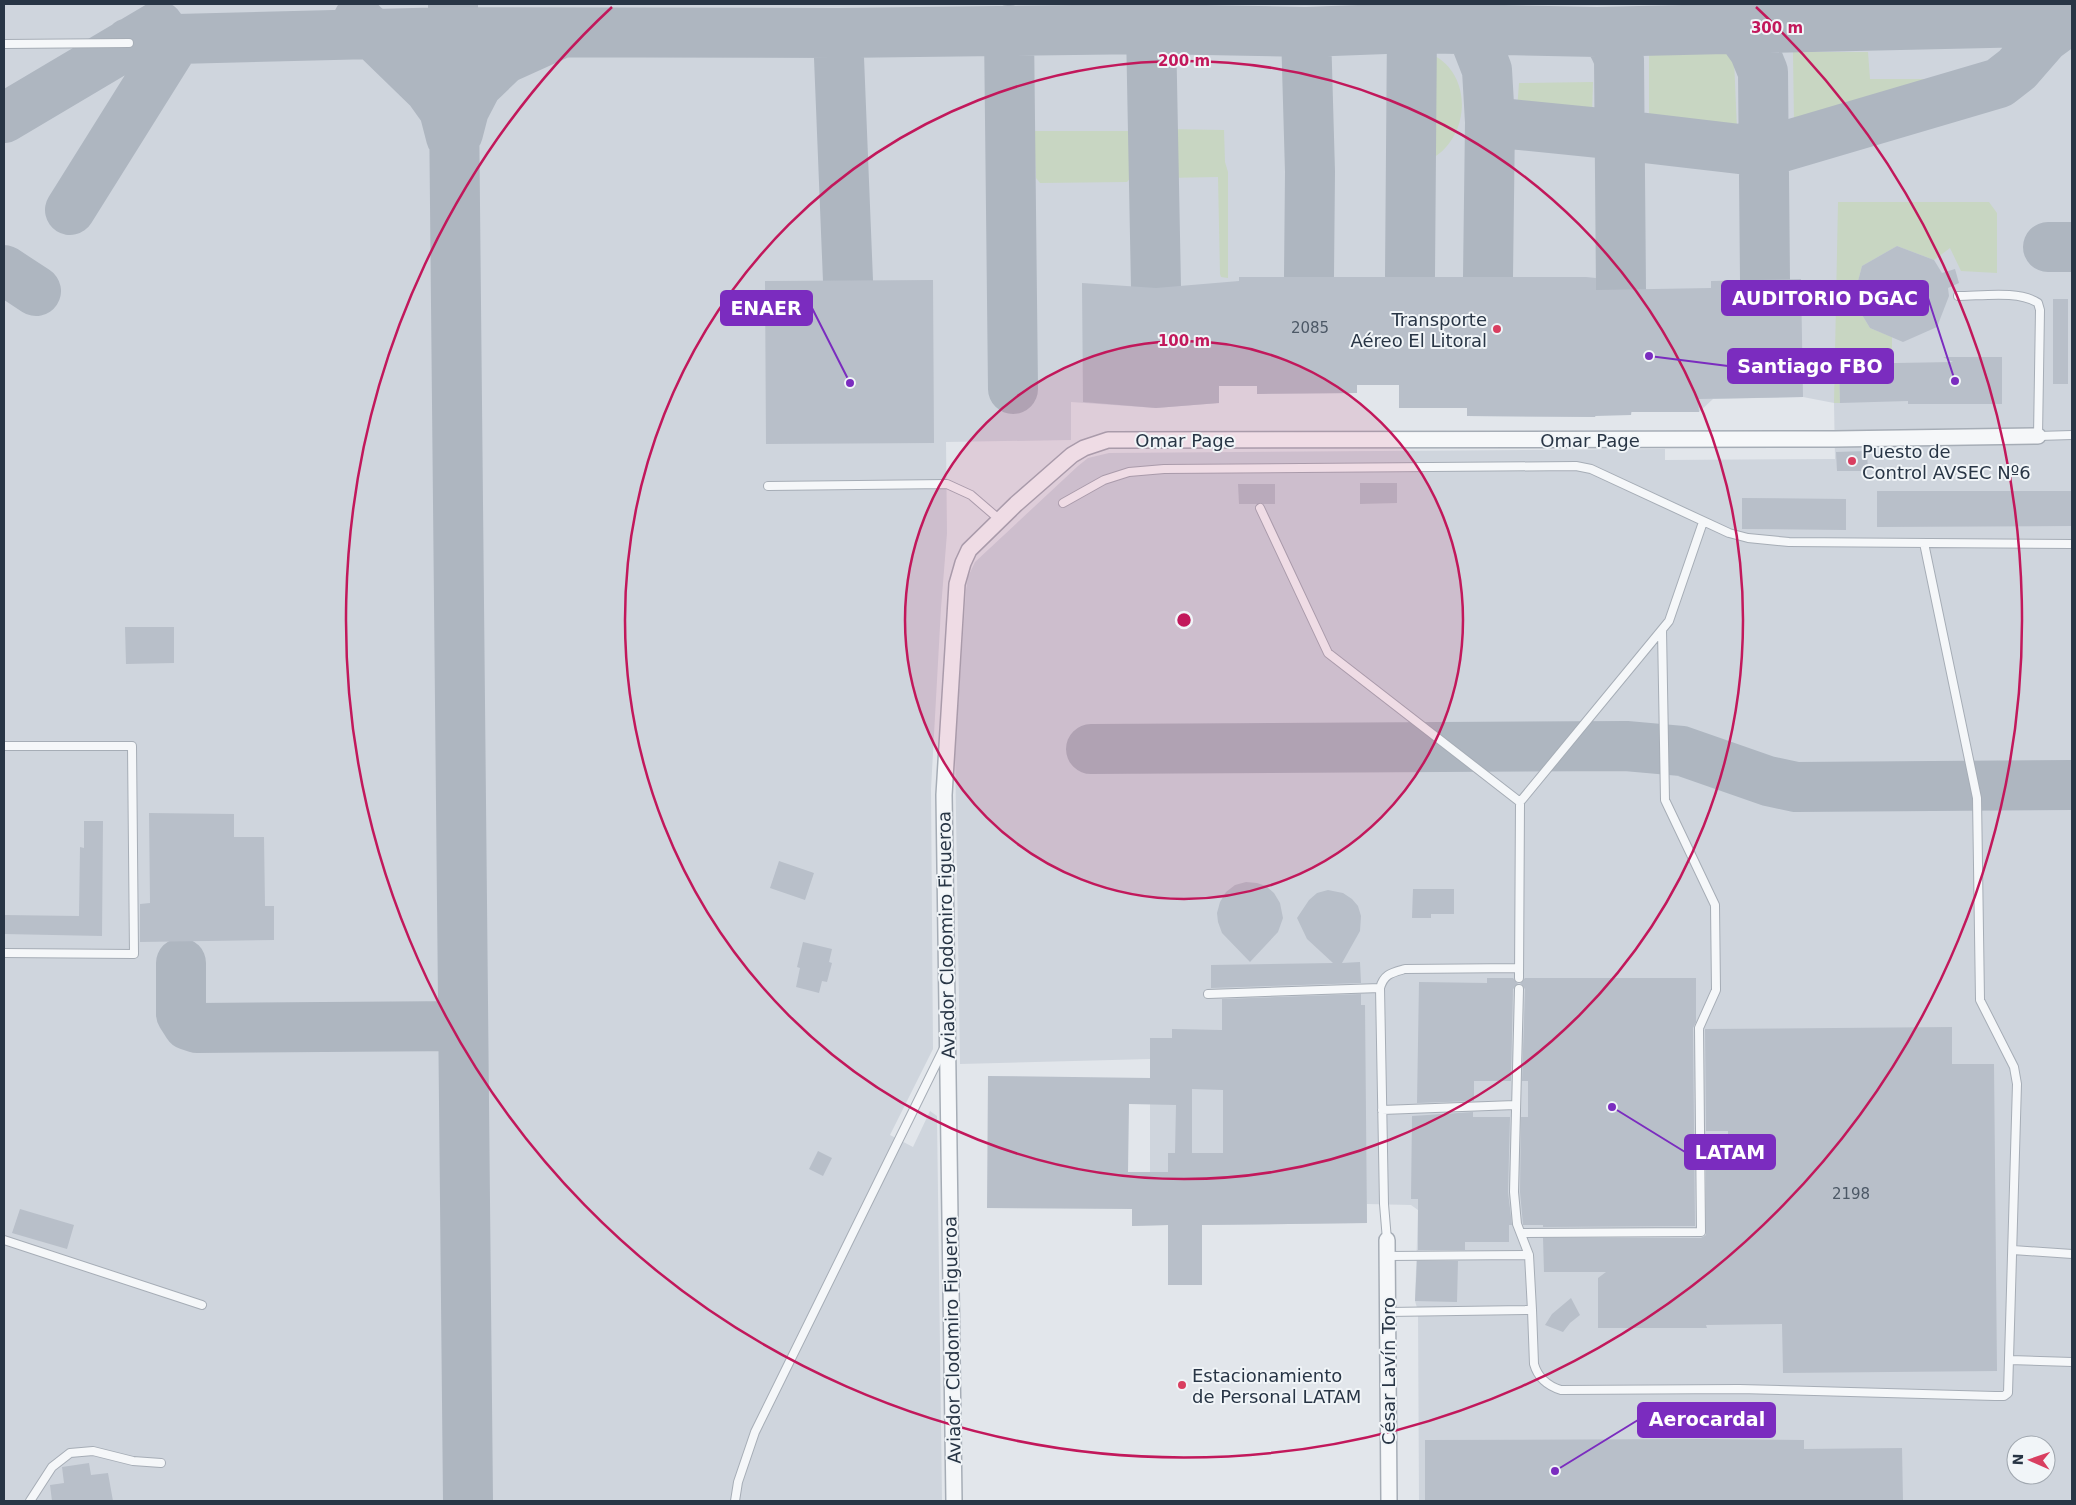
<svg xmlns="http://www.w3.org/2000/svg" width="2076" height="1505" font-family="'DejaVu Sans',sans-serif">
<style>
.built{fill:#cfd5dd;fill-rule:evenodd}
.green{fill:#c8d6c2}
.lines{fill:none;stroke-linecap:round;stroke-linejoin:round}
.taxiway{stroke:#aeb6c0;stroke-width:50}
.building{fill:#b8bfc9;fill-rule:evenodd}
.service-casing{stroke:#a6adb6;stroke-width:10}
.minor-casing{stroke:#a6adb6;stroke-width:18}
.service{stroke:#f5f7f9;stroke-width:8}
.minor{stroke:#f5f7f9;stroke-width:15}
.ring{fill:none;stroke:#c2185b;stroke-width:2.5}
.poi-dot{fill:#d93e60;stroke:#f1f5f8;stroke-width:2}
.labels{text-anchor:middle;dominant-baseline:central;stroke-width:4;stroke-linejoin:round;paint-order:stroke}
.number-label{font-size:15px;fill:#4c5866}
.poi-label{font-size:18px;fill:#283545;stroke:#f1f5f8;text-anchor:start}
.street-label{font-size:18px;fill:#283545;stroke:#f1f5f8}
.centre{fill:#c2185b;stroke:#f1f5f8;stroke-width:2.5}
.ring-label{font-size:15px;text-anchor:middle;font-weight:bold;fill:#c2185b;stroke:#f1f5f8;stroke-width:4;stroke-linejoin:round;paint-order:stroke}
.leader{fill:none;stroke:#7b2cbf;stroke-width:2}
.callout-dot{fill:#7b2cbf;stroke:#f1f5f8;stroke-width:2}
.callout{fill:#7b2cbf;stroke:#7b2cbf;stroke-width:2}
.callout-label{font-size:19px;text-anchor:middle;font-weight:bold;fill:#fff}
</style>
<rect width="100%" height="100%" fill="#e2e6eb"/>
<path class="built" d="M4,4H2072V1501H1419L1418,1311L1415,1301L1418,1210L1411,1205L1367,1204V1223L1202,1225V1285H1168V1225L1132,1226V1172H1150V1059L960,1064L955,750L966,590L968,577L975,562L1078,466L1088,458L1109,453L1665,449V460L1835,459L1834,403L1803,397L1713,399L1699,412H1632L1631,415H1622L1601,412L1595,417L1467,416V408H1399V380L1373,385H1357V393L1257,394V386H1219V403L1156,408L1071,402V440L946,442L947,533L941,608L931,789L933,1049L890,1135L913,1147L930,1111L937,1116L942,1501H4ZM2016,1445H2046V1475H2016Z"/>
<path class="green" d="M1725,49L1732,53L1734,59L1737,130L1649,120V50Z
M1793,52H1868L1870,79H1941L1940,82L1794,123Z
M1433,55C1473,75 1470,136 1433,158Z
M1593,82L1592,115L1517,110L1519,83Z
M1166,129L1224,130L1225,162L1228,172V278L1221,277L1220,274L1218,177L1165,178Z
M1034,131H1132V176L1127,182L1040,183L1036,178Z
M1838,202H1989L1997,213V273L1961,271L1950,248L1934,260L1897,246L1862,266L1853,300L1870,328L1892,337V363L1839,364L1840,403H1834Z"/>
<g class="lines">
<path class="taxiway" d="M453,4L468,1501
M358,20L429,89L444,110L451,137
M1151,29L1156,288
M1471,29L1487,70L1490,122L1488,277
M1739,29L1754,50L1763,72L1765,280
M1009,30L1013,389
M1306,32L1310,172L1309,276
M1597,32C1610,37 1614,46 1619,59L1621,290
M838,33L848,281
M129,43L177,39L453,32L838,33L1151,29L1306,32L1412,28L1597,32L2072,21
M4,118L159,26
M1490,122L1620,135L1765,152L1999,83L2017,69L2044,38L2067,21
M458,133L464,110L477,85L504,59L557,35
M70,210L177,39
M2048,247H2072
M4,270L36,291
M1410,276L1412,28
M1091,749L1626,746L1682,751L1768,781L1796,787L2072,785
M181,963V1014L188,1025L197,1028L463,1026"/>
</g>
<path class="building" d="M1897,246L1934,260L1942,273L1955,269L1959,283L1948,288L1949,296L1937,327L1903,342L1870,328L1853,300L1862,266Z
M1239,277H1586L1596,278V290L1711,288V281L1801,279L1803,397L1698,399L1699,412H1631V415L1595,416V417L1467,416V408H1399V385H1357V393L1257,394V386H1219V403L1156,408L1083,402L1082,283L1156,288L1239,281Z
M933,280L934,443L766,444L765,281Z
M2053,299H2068V384H2053Z
M2002,357V404H1908V401L1840,403L1839,364L1953,362L1943,357Z
M1867,451L1868,471H1837L1836,452Z
M1360,483H1397V503L1360,504Z
M1238,484H1275V504H1239Z
M1877,491H2072V526L1877,527Z
M1742,498L1846,499V530L1742,529Z
M125,627H174V663L126,664Z
M149,813L234,814V837H264L265,906H274V940L140,942V904L150,903Z
M84,821H103L102,936L4,934V915L79,916L80,847L84,848Z
M779,861L814,873L805,900L770,888Z
M1246,882L1257,883L1266,886L1274,893L1280,903L1283,918L1278,932L1250,962L1222,933L1218,922L1217,913L1220,902L1226,892L1235,885Z
M1413,889H1454V914H1431V918H1412Z
M1328,890L1343,893L1352,899L1358,906L1361,916L1360,931L1342,963L1360,962L1361,983L1211,988V965L1333,963L1307,939L1297,918L1309,900L1317,893Z
M803,942L832,949L829,962L832,963L827,982L822,981L819,993L796,987L800,968L797,967Z
M1487,978H1513L1518,984L1513,989L1511,1081H1474V1101L1417,1103L1419,982L1487,983Z
M1525,978H1696V1022L1693,1028L1695,1226L1543,1227V1225H1523L1520,1192L1521,1117H1528V1081H1522L1525,989L1520,983Z
M1361,994V1005H1365L1367,1223L1202,1225V1285H1168V1225L1132,1226V1209L987,1208L988,1076L1150,1078V1038H1172V1029L1222,1030V999ZM1192,1089L1223,1090V1153H1192ZM1129,1104L1176,1105L1175,1153H1168V1172H1128Z
M1952,1027V1064H1994L1997,1371L1783,1373L1782,1324L1706,1325L1707,1328H1598V1278L1606,1272H1544L1543,1238H1701L1706,1235V1163H1728V1131H1706L1705,1029Z
M1473,1112V1117H1510L1508,1192L1512,1225H1509V1242H1465V1250H1418V1199H1411L1412,1116Z
M818,1151L832,1158L823,1176L809,1169Z
M20,1209L74,1225L67,1249L12,1233Z
M1417,1261H1458L1457,1302L1415,1301Z
M1571,1298L1580,1315L1570,1323L1563,1332L1545,1325L1552,1314Z
M1703,1439L1804,1440V1449L1902,1448L1903,1501H1425V1440Z
M89,1463L91,1475L108,1473L113,1501H52L50,1485L64,1483L62,1467Z"/>
<g class="lines">
<defs>
<path id="service" d="M4,44L129,43
M1958,296C1981,296 2019,290 2038,303L2040,310L2038,436L2072,435
M768,486L947,484L971,495L1000,520
M1063,503L1104,480L1129,472L1164,469L1576,466L1591,469L1729,533L1748,538L1789,542L2072,544
M1260,508L1328,653L1520,802
M4,746H132L134,954L4,953
M1519,978L1520,802L1669,621L1703,522
M1380,988C1384,974 1391,973 1405,969L1519,968
M1519,989L1514,1192L1517,1224L1529,1255L1532,1310
M1208,994L1380,988L1384,1204L1387,1240
M1382,1110L1515,1105
M1521,1233L1701,1232L1699,1028L1716,990L1715,905L1665,800L1662,630
M4,1240L202,1305
M2013,1250L2072,1254
M1387,1256L1529,1255
M1388,1312L1532,1310L1534,1364C1538,1378 1548,1386 1561,1390L1739,1389L1995,1396H2004L2008,1393L2017,1084L2014,1067L1980,1000L1977,798L1924,543
M2010,1360L2072,1362
M30,1501L52,1467L70,1453L93,1451L133,1461L161,1463
M735,1501L738,1482L755,1432L944,1048"/>
<path id="minor" d="M1387,1240L1389,1501
M954,1501L944,795L957,584L963,563L969,550L1016,504L1072,455L1084,448L1108,440L1835,439L2038,436"/>
</defs>
<use href="#service" class="service-casing"/>
<use href="#minor" class="minor-casing"/>
<use href="#service" class="service"/>
<use href="#minor" class="minor"/>
</g>
<circle cx="1184" cy="620" r="279" fill="#c2185b" fill-opacity=".12"/>
<g class="ring">
<circle cx="1184" cy="620" r="279"/>
<circle cx="1184" cy="620" r="559"/>
<path d="M1756 7A838 838 0 1 1 612 7"/>
</g>
<g class="poi-dot">
<circle cx="1497" cy="329" r="5"/>
<circle cx="1852" cy="461" r="5"/>
<circle cx="1182" cy="1385" r="5"/>
</g>
<g class="labels">
<g class="number-label">
<text x="1310" y="328">2085</text>
<text x="1851" y="1194">2198</text>
</g>
<g class="poi-label">
<text x="1487" y="319" text-anchor="end">Transporte<tspan x="1487" dy="21">Aéreo El Litoral</tspan></text>
<text x="1862" y="451">Puesto de<tspan x="1862" dy="21">Control AVSEC Nº6</tspan></text>
<text x="1192" y="1375">Estacionamiento<tspan x="1192" dy="21">de Personal LATAM</tspan></text>
</g>
<g class="street-label">
<text x="1185" y="440">Omar Page</text>
<text x="1590" y="440">Omar Page</text>
<text transform="translate(946 935) rotate(-91)">Aviador Clodomiro Figueroa</text>
<text transform="translate(952 1340) rotate(-91)">Aviador Clodomiro Figueroa</text>
<text transform="translate(1388 1371) rotate(-90)">César Lavín Toro</text>
</g>
</g>
<circle cx="1184" cy="620" r="8" class="centre"/>
<g class="ring-label">
<text x="1777" y="33">300 m</text>
<text x="1184" y="66">200 m</text>
<text x="1184" y="346">100 m</text>
</g>
<path class="leader" d="M1955 381L1928 298M850 383L812 308M1649 356L1728 366M1612 1107L1685 1152M1555 1471L1638 1420"/>
<g class="callout-dot">
<circle cx="1955" cy="381" r="5"/>
<circle cx="850" cy="383" r="5"/>
<circle cx="1649" cy="356" r="5"/>
<circle cx="1612" cy="1107" r="5"/>
<circle cx="1555" cy="1471" r="5"/>
</g>
<g class="callout">
<rect x="1722" y="281" width="206" height="34" rx="5"/>
<rect x="721" y="291" width="91" height="34" rx="5"/>
<rect x="1728" y="349" width="165" height="34" rx="5"/>
<rect x="1685" y="1135" width="90" height="34" rx="5"/>
<rect x="1638" y="1403" width="137" height="34" rx="5"/>
</g>
<g class="callout-label">
<text x="1825" y="305">AUDITORIO DGAC</text>
<text x="766" y="315">ENAER</text>
<text x="1810" y="373">Santiago FBO</text>
<text x="1730" y="1159">LATAM</text>
<text x="1707" y="1426">Aerocardal</text>
</g>
<rect width="2076" height="1505" fill="none" stroke="#283545" stroke-width="10"/>
<g transform="translate(2031 1460) rotate(272)"><circle r="24" fill="#f1f5f8" stroke="#a1a8b0"/>
<path d="M0-4L9 19L0 12L-9 19Z" fill="#d93e60"/>
<text y="-8" font-size="14" font-weight="bold" text-anchor="middle" fill="#283545">N</text>
</g>
</svg>
